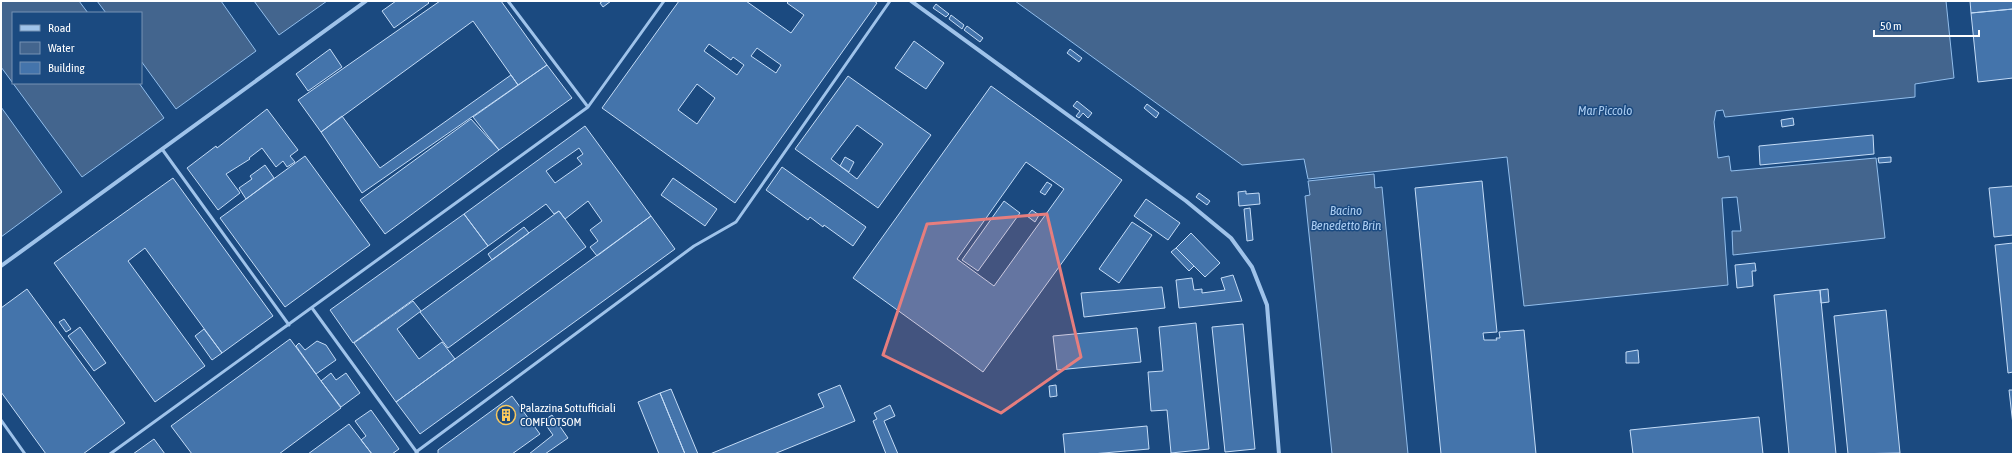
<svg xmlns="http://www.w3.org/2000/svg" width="2014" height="455" font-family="'Asap Condensed',sans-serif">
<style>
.water{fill:#43658e;stroke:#92beec}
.building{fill:#4474ab;stroke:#c4dcf7;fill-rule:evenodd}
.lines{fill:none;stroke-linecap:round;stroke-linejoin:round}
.lane{stroke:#9fc3ea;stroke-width:3}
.street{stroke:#9fc3ea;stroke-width:4}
.marked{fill:#e67e7e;fill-opacity:0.2;stroke:#e67e7e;stroke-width:3;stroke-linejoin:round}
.labels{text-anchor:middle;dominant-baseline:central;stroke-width:3;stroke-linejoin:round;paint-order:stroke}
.poi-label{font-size:12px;fill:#fff;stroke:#1b4a80;text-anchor:start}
.water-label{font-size:13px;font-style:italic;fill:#aaccf1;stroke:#1b4a80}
</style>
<rect width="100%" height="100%" fill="#1b4a80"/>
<path class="water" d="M1,1H79L88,13H13V83H139L164,118L82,177L1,67Z
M97,1H221L256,51L176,109L141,61V13H106Z
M254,1H327L279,35Z
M1015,1H1946L1954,78L1915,84V97L1725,117L1723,110L1716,111L1714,122L1718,158L1729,156L1731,171L1876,158L1885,238L1733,255L1732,231H1741L1737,197L1722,198L1728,285L1524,306L1507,157L1308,179L1304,159L1242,165Z
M1,107L62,192L1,237Z
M1374,174L1375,188L1382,187L1408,454H1332L1305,196L1310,195L1308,181Z"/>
<path class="building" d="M396,1H427L429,3L394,28L382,11Z
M440,1H501L547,65L518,85L473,21L321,132L298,100Z
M603,1H611L603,7L600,3Z
M679,1H746L791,33L804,15L787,3L789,1H874L877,3L735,203L602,108ZM709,44L731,60L733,57L744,65L737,75L704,51ZM757,48L781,65L776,73L751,56ZM697,84L715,98L697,124L678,110Z
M1970,1H2013V9L1971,13Z
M936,4L949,14L946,17L933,8Z
M2013,9V78L1978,82L1971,13Z
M951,15L964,25L962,29L949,19Z
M967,26L983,38L980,42L964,30Z
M914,41L944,63L926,89L895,68Z
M330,49L342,67L308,91L296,74Z
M1070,49L1082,58L1079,62L1067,53Z
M547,65L572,98L499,150L473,117Z
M511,75L518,85L362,193L321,132L342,116L380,168Z
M848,76L931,135L878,208L795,149ZM857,125L883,144L857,179L831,159Z
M991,86L1122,180L983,372L853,278ZM1026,162L1064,189L994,286L957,259Z
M1077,101L1092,113L1088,118L1083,113L1079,118L1076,116L1080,111L1073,106Z
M1147,104L1159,113L1156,118L1144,108Z
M267,109L298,150L290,156L295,162L287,167L283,161L276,167L262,148L249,158L250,159L226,174L240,193L218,210L187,168L216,146L217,148Z
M1793,118L1794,125L1782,127L1781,120Z
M471,119L499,150L385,234L360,200Z
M585,126L651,216L597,256L590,247L598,241L590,230L602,221L588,201L565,219L559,211L554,214L546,204L488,246L464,214ZM579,148L583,154L577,158L582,164L555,183L546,171Z
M1873,135L1874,154L1760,165L1759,146Z
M305,156L370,245L285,307L220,218Z
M845,157L854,162L849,172L840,166Z
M1891,157V162L1879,163L1878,158Z
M265,165L274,178L246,199L239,188L252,179L250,176Z
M782,167L866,227L853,246L824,225L823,227L810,217L808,220L766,190Z
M173,178L273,316L222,353L145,248L128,261L205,366L155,402L54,263Z
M673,178L717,209L705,226L661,195Z
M1482,181L1497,332L1483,333L1484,340H1497L1496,338H1500L1499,332L1524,330L1536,454H1441L1415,188Z
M1047,182L1052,185L1045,195L1040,192Z
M2013,186V235L1994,237L1989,188Z
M1246,191V194L1259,193L1260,204L1239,206L1238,192Z
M1199,193L1210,201L1207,205L1196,197Z
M1146,199L1180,223L1168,240L1134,216Z
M1004,201L1020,213L978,271L962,260Z
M1250,208L1253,240L1247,241L1244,209Z
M1032,210L1039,215L1035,222L1027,216Z
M559,211L586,247L448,348L420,312Z
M464,214L488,246L353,343L330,310Z
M651,216L675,249L420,434L396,402Z
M1132,222L1152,235L1119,283L1099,269Z
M524,227L529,233L492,260L488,254Z
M1191,233L1220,263L1205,277L1176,248Z
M2013,243V372L2008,373L1995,245Z
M1176,248L1194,266L1189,271L1171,252Z
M1755,263L1756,271H1752L1753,286L1737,288L1735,265Z
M1233,275L1242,301L1179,308L1176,280L1192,278L1194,290L1202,289V293L1225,290L1221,278Z
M1162,287L1165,308L1084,317L1081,293Z
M27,289L125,423L83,454H46L1,392V308Z
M1828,289L1829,302L1821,303L1820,290Z
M1820,290L1836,454H1789L1774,295Z
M413,301L421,311L397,329L419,359L442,342L455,359L396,402L354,343Z
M1886,310L1900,453L1848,454L1834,316Z
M64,319L71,329L66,332L59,322Z
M1196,323L1209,449L1171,453L1167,410L1151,411L1148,372L1163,371L1159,327Z
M1243,324L1255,449L1225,452L1212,327Z
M80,327L106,363L94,371L68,336Z
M1137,328L1141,362L1057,370L1053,336Z
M204,329L222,353L212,360L195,336Z
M290,339L341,408L279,454H192L171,426Z
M317,341L326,345L336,360L316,374L296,346L299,343L305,350Z
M1638,350L1639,363H1626V352Z
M331,373L336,380L346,373L360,393L341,407L321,381Z
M840,385L855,421L774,454H710L824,407L818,394Z
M1056,385L1057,396L1050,397L1049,386Z
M671,389L698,454H685L660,393Z
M2009,390H2013V425Z
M660,393L685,454H659L638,402Z
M512,396L540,434L512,454H438V450Z
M890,405L895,416L884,421L898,454H886L873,421L877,419L874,413Z
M371,410L399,449L392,454H372L361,440L366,436L355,421Z
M552,415L568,438L545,454H529L553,435L543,421Z
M1759,417L1763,454H1633L1630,430Z
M349,424L372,454H308Z
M1147,426L1149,449L1092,454H1065L1063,434Z
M154,439L165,454H133Z"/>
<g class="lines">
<path class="lane" d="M508,1L588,107
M162,149L289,325
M312,308L418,454
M1,420L25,454
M416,452L694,246L736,222L890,1
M110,454L588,107L664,1"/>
<path class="street" d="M911,1L1186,201L1231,238L1252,267L1267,305L1279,454
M1,266L366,1"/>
</g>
<path class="marked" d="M1047,214L1081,357L1001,413L883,355L927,224Z"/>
<defs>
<symbol id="building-ring" viewBox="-11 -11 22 22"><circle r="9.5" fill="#1b4a80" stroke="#fbc95c" stroke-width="1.5"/><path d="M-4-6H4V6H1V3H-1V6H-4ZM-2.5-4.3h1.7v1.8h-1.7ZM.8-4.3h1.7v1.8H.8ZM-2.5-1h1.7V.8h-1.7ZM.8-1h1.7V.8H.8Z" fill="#fbc95c"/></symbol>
</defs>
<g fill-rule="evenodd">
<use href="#building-ring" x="495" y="404" width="22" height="22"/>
</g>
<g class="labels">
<g class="poi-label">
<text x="520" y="408">Palazzina Sottufficiali<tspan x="520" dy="14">COMFLOTSOM</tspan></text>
</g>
<g class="water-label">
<text x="1605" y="110">Mar Piccolo</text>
<text x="1346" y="210">Bacino<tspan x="1346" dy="15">Benedetto Brin</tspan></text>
</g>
</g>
<rect width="2014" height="455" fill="none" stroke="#ffffff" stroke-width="4"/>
<rect x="12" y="12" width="130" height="72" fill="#1b4a80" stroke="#7692b3"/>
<rect x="20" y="25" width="20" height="6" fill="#9fc3ea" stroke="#7692b3"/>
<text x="48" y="32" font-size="12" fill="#ffffff">Road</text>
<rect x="20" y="42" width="20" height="12" fill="#43658e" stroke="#7692b3"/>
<text x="48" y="52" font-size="12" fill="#ffffff">Water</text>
<rect x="20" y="62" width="20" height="12" fill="#4474ab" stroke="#7692b3"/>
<text x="48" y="72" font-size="12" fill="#ffffff">Building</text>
<path d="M1874 30v6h105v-6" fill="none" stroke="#ffffff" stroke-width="2"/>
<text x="1880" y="30" font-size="12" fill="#ffffff" stroke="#1b4a80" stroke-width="3" paint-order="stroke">50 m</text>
</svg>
